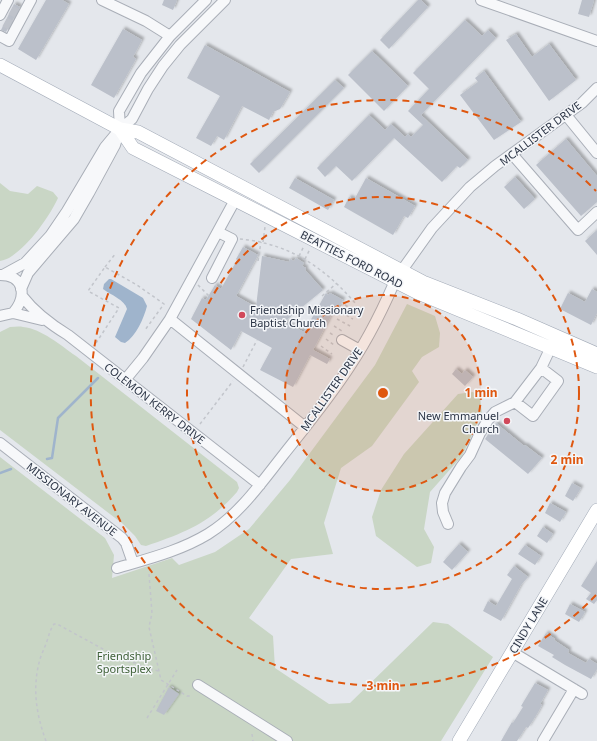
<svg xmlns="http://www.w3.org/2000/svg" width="597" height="741" font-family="'Noto Sans',sans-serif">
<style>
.green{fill:#c9d6c5}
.water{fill:#9fb4cc}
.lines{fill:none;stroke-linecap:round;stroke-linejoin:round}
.stream{stroke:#9fb4cc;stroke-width:2.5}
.building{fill:#bbc0ca;filter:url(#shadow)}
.minor-tunnel{stroke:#bfc3cb;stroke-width:10;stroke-dasharray:10 5;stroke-linecap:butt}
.minor-casing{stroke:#a9aeb7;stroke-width:12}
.major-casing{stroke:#a3abb8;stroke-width:14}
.path{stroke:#c2c5cb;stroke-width:1.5;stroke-dasharray:3 3;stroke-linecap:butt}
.minor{stroke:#f7f8fa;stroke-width:10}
.major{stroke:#fff;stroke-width:13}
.ring{fill:none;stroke:#df570f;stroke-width:2;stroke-dasharray:7 5}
.poi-dot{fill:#d1495b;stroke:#f4f6f9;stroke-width:1.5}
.labels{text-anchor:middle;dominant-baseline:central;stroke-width:3;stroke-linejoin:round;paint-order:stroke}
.street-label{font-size:11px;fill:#2b3445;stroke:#f4f6f9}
.poi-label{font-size:11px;fill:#2b3445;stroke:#f4f6f9;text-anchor:start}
.park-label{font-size:11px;fill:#3f6138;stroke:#f4f6f9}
.centre{fill:#df570f;stroke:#f4f6f9;stroke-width:2}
.ring-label{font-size:12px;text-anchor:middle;font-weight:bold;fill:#df570f;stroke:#f4f6f9;stroke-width:3;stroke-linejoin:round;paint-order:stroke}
</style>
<defs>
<filter id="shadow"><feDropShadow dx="2.5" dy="-2.5" stdDeviation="1" flood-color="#0004"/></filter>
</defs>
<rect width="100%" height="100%" fill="#e4e7ec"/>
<path class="green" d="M0,183L10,191L28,194L37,186L53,192L58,198C49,217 30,244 12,256C8,259 4,260 0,261Z
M407,304L435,316L440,333L439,347L422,357L412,371L419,382L372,446L341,468L324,523L333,554L291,559L249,618L273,636L275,668L329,704L350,703L433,622L448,624L493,657L441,741H0V457L105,538L114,555L112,578L172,558L179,565L215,552L249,529L290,480L375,365Z
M10,327C14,327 19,326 23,327C42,329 60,345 76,356L237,482L239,488L237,492C210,523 184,533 146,546L141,545L135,536L123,524L0,430V332Z
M473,392L480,398L482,414L462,456L430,492L424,529L434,547L431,563L417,567L376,536L372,517L381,490L404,454L458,394Z"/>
<path class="water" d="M109,279H111L143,298L147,306C144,318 136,336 125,343L121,342L115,337L127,309C125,300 111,295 103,289L104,284Z"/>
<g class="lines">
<path class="stream" d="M47,459L52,458L58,418L98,378
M0,473L11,469"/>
</g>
<path class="building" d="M46,0H62L69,4L36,60L18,49Z
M164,0H177L173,10L162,5Z
M418,0H421L428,7L389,49L380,40Z
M582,0H594L589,17L578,14Z
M14,4L20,7L6,32L1,30Z
M465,20L482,36L488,30L496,38L421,115L468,160L460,168L457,166L442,182L394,138L352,181L336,166L325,177L317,168L369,115L385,130L391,124L405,137L408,134L411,137L423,125L408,111L429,89L413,73Z
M123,29L142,40L133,57L136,59L114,98L91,85Z
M516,34L532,57L549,44L576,80L549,101L506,40Z
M205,45L290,92L280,109L273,112L269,120L242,106L224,140L217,136L211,146L196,138L220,96L187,78Z
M372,51L408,86L384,111L348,75Z
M484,71L521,122L494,140L460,95L478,82L475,78Z
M335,80L344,88L259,173L250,164Z
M566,139L597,176V202L581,216L536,165Z
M515,177L535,199L524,209L504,187Z
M295,178L334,200L328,210L289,188Z
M366,178L415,206L408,218L404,216L393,235L344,207L349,197L354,200Z
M597,230V255L585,241Z
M243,247L258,255L236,296L256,307L262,256L289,262L290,259L294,261L296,258L304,263L302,266L306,268L305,270L323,290L284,322L304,332L326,293L328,295L330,293L343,300L336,312L334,310L313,350L330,359L327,364L310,355L293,387L260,370L272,348L241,331L231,350L191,319L202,298L206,300L215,285L221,289L237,260L236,259Z
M592,289L597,292V313L591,325L560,309L568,293L585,302Z
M456,369L462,374L465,370L473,377L465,386L452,374Z
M496,423L524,446L525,445L542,458L528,474L485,439Z
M572,483L581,488L573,501L565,496Z
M550,503L566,512L560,522L545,513Z
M543,527L553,534L547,543L537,536Z
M459,544L468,552L452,570L443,562Z
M525,545L541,556L535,565L518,554Z
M597,561V600L594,604L586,599L591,593L581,586Z
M514,566L528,577L521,585L501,621L483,611L488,601L496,606L512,579L507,575Z
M570,604L585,612L579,622L565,614Z
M546,633L555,639L554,640L569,650L568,653L586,663L589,659L597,664V669L591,679L565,665L552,657L554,655L538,646Z
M535,683L548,690L540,704L542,705L537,714L528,728L526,727L517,741H501L512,722L513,723L523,707L521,706Z
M169,687L179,694L164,715L156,711Z"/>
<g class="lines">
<path class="minor-tunnel" d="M11,10L18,14
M5,22L12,26"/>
<defs>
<path id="minor" d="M102,0L146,21L170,36
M481,0L597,41
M0,15L8,0
M0,36L9,41L31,0
M566,115L597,153
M512,154L578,230L597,212
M0,275C25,275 27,297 13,313L0,316
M3,275L25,263L50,236L67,211L105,147L120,129L132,119L148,89L163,66L180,45L225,0
M212,278L232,239L218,232
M21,289L28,273L74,219L89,193L115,145L120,129L119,111L141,73L170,36L206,0
M22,296C35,313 50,324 68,335L260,485
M13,313L42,320
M170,319L235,200
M342,340L360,350
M125,380L143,358L170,319L305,427
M515,402L533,416L558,381L541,368
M0,443L122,538L126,543L133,563
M448,524L443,512L442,503L445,493L461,467L470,455L480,433L488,420L495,412L515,402L541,368L551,347
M117,568C147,559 180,551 208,534C240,514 261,483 284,454C307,425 330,397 350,366C370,336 386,303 400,269L405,266L432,228L470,187L495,166L582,103L597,88
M512,652L582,694
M198,685L287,741
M543,741L574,689"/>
<path id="major" d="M0,65L120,129L138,132L423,282L517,319L597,354
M120,129L133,148L418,293L597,367
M459,741L597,510"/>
</defs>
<use href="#minor" class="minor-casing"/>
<use href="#major" class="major-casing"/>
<path class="path" d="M240,239C248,240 257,241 264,243C302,252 331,275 355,303
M263,242L265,227
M299,256L304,246
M305,259L310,249
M258,261L261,242
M105,267L116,253
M198,285L209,296
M322,296L337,283
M345,305L357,312
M341,312L353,319
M337,319L350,326
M334,326L342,331
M330,333L335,336
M326,339L334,345
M96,343L119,308L88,291L105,267L137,285L164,304L145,330
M321,346L332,354
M243,367L257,340
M200,424L233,381
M149,574L152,613L149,627L161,680L187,696H192
M147,718L177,670
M252,734L253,741
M46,741C36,714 32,687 40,659C42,653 45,647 47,641C49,635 50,630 54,624H57L125,661L136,663L148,669L159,671"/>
<use href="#minor" class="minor"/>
<use href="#major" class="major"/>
</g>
<circle cx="383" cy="393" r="98" fill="#df570f" fill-opacity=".12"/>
<g class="ring">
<circle cx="383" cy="393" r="98"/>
<circle cx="383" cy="393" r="196"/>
<path d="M596 595A293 293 0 1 1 596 191"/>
</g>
<g class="poi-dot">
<circle cx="242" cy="315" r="4"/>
<circle cx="507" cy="421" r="4"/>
</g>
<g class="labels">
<g class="street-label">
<text transform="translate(540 133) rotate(-37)">MCALLISTER DRIVE</text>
<text transform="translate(352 259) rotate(27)">BEATTIES FORD ROAD</text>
<text transform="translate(331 389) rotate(-55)">MCALLISTER DRIVE</text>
<text transform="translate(155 403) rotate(38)">COLEMON KERRY DRIVE</text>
<text transform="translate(72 499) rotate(38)">MISSIONARY AVENUE</text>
<text transform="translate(528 625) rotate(-59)">CINDY LANE</text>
</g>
<g class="poi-label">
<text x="250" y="309">Friendship Missionary<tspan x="250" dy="13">Baptist Church</tspan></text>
<text x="499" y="415" text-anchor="end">New Emmanuel<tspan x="499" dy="13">Church</tspan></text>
</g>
<g class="park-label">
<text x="124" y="655">Friendship<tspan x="124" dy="13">Sportsplex</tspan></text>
</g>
</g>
<circle cx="383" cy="393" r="6" class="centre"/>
<g class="ring-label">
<text x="481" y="397">1 min</text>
<text x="567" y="464">2 min</text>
<text x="383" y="690">3 min</text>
</g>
</svg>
